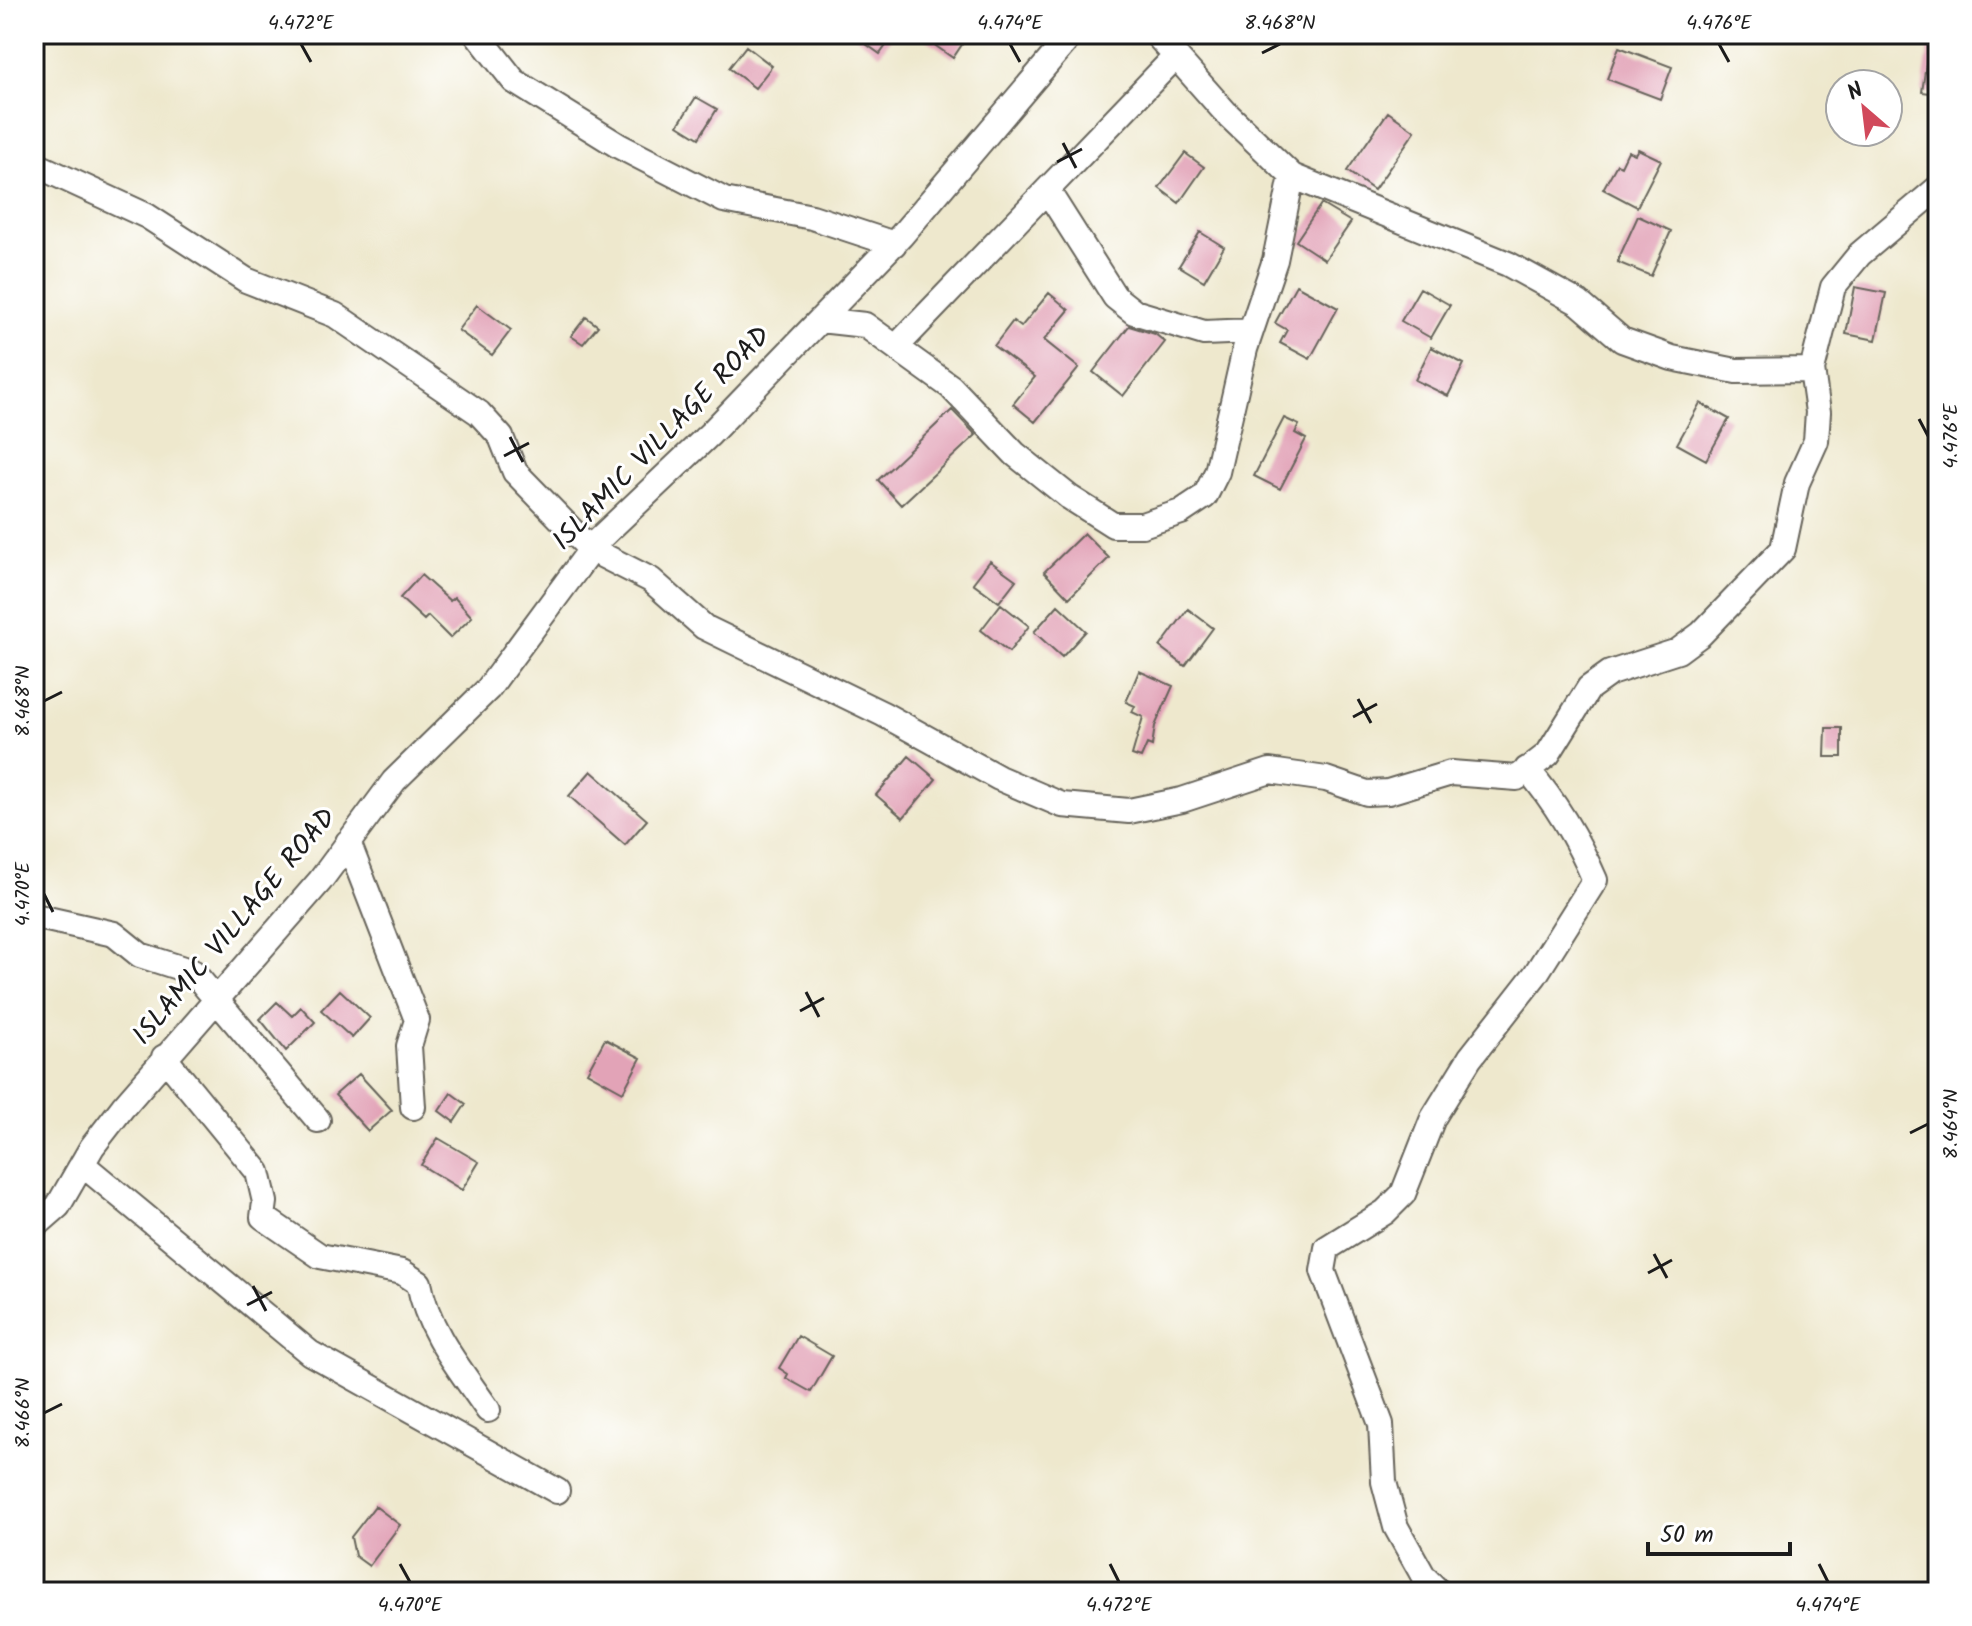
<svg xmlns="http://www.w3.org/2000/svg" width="1972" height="1626" font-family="Kalam,sans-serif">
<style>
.building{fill:#e2a3b7}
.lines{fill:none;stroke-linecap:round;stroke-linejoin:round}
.minor-casing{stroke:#66635a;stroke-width:28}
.minor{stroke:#fff;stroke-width:24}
.ticks{fill:none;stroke:#1c1c1c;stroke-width:3}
.labels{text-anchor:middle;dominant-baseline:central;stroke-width:6;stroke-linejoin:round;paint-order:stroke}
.street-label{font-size:28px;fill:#1c1c1c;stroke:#fff}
.neatline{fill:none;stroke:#1c1c1c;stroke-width:3}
.ticks-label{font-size:20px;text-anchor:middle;fill:#1c1c1c}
</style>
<rect width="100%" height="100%" fill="#fff"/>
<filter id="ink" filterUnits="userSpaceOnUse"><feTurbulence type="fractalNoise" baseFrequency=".0125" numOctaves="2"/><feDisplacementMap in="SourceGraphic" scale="16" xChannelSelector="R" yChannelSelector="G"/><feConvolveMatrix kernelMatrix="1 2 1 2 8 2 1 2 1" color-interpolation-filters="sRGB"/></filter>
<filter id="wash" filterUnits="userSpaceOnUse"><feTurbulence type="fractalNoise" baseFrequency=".006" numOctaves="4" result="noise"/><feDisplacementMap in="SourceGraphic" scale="32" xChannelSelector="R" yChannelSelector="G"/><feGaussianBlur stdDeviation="1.8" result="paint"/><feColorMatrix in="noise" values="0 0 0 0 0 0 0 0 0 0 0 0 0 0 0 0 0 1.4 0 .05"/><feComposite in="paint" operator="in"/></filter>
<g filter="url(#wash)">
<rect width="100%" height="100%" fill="#eee8cd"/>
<g id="blocks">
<path class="building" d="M852,34H894L880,54Z
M919,34H969L953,58Z
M1929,44H1938V94L1922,92Z
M746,46L772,66L755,88L729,68Z
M1619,47L1672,67L1660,99L1607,79Z
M696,97L717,109L699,138L678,125Z
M1388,112L1415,131L1374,190L1347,171Z
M1638,149L1661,160L1637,207L1603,189L1617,164L1621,166L1628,151L1635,154Z
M1185,153L1204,167L1179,203L1159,188Z
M1321,204L1351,222L1325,260L1296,241Z
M1638,216L1671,231L1651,276L1617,262Z
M1200,232L1224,247L1204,281L1179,266Z
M1296,285L1338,308L1310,359L1280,343L1287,330L1275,323Z
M1855,287L1886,293L1876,340L1846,334Z
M1420,288L1450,305L1431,338L1401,321Z
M1049,293L1069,310L1044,340L1079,368L1035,422L1013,404L1035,377L994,346L1013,321L1021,327Z
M477,305L511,330L492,355L458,330Z
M586,317L598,326L583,344L571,336Z
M1129,326L1155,334L1165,342L1123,396L1093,372Z
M1431,347L1464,364L1448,396L1415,380Z
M1700,403L1729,419L1706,460L1677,444Z
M952,410L976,435L901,505L878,480Z
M1284,418L1299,425L1295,433L1306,439L1280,489L1254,476Z
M1084,533L1109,558L1069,598L1044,572Z
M990,561L1016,580L999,602L973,583Z
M421,575L450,601L454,597L472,617L450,638L428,616L424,620L400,598Z
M1001,604L1029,626L1009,652L981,630Z
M1058,605L1086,631L1062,657L1034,632Z
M1188,609L1213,628L1185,666L1160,647Z
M1139,671L1173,686L1155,726L1152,746L1147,744L1141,758L1132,755L1143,717L1132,712L1135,706L1126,702Z
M1826,728H1842V757H1825Z
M909,756L936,779L903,818L876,795Z
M591,771L647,820L625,845L569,796Z
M340,990L370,1018L352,1038L321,1010Z
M277,1002L292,1016L301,1007L315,1022L286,1051L260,1019Z
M605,1039L641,1058L623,1092L587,1072Z
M359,1074L392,1110L368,1131L335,1095Z
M451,1093L466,1104L454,1122L439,1111Z
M438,1138L479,1162L462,1190L421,1165Z
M798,1336L832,1356L811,1392L786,1378L788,1374L779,1368Z
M375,1506L400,1525L369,1566L355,1556L351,1537Z"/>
</g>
</g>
<g filter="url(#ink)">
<use href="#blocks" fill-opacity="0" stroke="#66635a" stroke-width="2"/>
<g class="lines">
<defs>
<path id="minor" d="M477,34L514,81L619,146L724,200L812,217L894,244
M1156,34L1226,113L1292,176L1508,264L1579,303L1622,340L1672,358L1736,371L1812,370
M34,164L147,216L246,280L335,315L479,413L501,437L515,472L590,549L651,580L704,627L883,714L999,778L1062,805L1129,811L1182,800L1270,771L1326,779L1367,793L1388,792L1451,773L1517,778L1548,754L1589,688L1610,673L1678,651L1701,634L1783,549L1797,483L1816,441L1818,412L1812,370L1833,287L1860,254L1938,188
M1047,190L1115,297L1134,312L1204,333L1251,331
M820,320L865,325L951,387L1015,454L1069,497L1113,525H1142L1181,512L1205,496L1217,472L1245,349L1275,260L1292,176
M897,346L1176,56
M348,842L417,1020L409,1046L413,1107
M34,916L114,934L140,955L193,972L318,1120
M164,1057L258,1172L265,1202L263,1217L320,1256L402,1272L419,1283C428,1332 460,1369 488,1410
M82,1164L310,1353L557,1491
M34,1227L58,1206L92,1147L123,1107L320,881L394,781L488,689L598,540L710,434L901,236L1072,34
M1439,1592L1424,1577L1396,1527L1384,1482L1381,1424L1323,1271L1327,1248L1385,1212L1403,1194L1433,1118L1470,1058L1535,975L1595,880C1577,838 1557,804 1527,769"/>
</defs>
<use href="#minor" class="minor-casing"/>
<use href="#minor" class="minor"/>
</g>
</g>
<path class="ticks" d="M301,44L311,62M1010,44L1020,62M1719,44L1729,62M1262,53L1280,44M1063,143L1076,168M1057,162L1082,149M1919,419L1928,436M510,437L523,462M504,456L529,443M1358,699L1371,723M44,701L62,692M1353,717L1377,704M44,894L53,912M806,992L819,1017M800,1011L824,998M1910,1133L1928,1124M1654,1254L1667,1278M1648,1273L1672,1260M253,1286L266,1311M247,1305L272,1292M44,1413L62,1404M400,1564L410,1582M1110,1564L1119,1582M1819,1564L1828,1582"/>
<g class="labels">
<g class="street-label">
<text transform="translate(662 439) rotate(-46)">ISLAMIC VILLAGE ROAD</text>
<text transform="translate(235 927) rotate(-50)">ISLAMIC VILLAGE ROAD</text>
</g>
</g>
<rect width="1972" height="1626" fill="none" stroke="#fff" stroke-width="88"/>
<g transform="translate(1864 108) rotate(332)"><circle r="38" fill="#ffffff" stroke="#a4a4a4" stroke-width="2"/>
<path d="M0-6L14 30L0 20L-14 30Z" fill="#d1495b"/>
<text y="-12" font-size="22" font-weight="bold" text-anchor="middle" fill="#1c1c1c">N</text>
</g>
<path d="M1648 1542v12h142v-12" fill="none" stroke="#1c1c1c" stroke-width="4"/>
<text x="1660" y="1542" font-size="24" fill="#1c1c1c" stroke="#ffffff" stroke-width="6" paint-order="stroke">50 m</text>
<rect x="44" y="44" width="1884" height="1538" class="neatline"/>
<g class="ticks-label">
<text x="301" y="29">4.472°E</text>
<text x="1010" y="29">4.474°E</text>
<text x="1280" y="29">8.468°N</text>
<text x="1719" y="29">4.476°E</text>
<text transform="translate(1950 436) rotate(-90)" y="7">4.476°E</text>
<text transform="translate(22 701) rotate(-90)" y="7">8.468°N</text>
<text transform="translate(22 894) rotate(-90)" y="7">4.470°E</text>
<text transform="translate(1950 1124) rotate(-90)" y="7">8.464°N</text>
<text transform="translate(22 1413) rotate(-90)" y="7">8.466°N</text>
<text x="410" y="1611">4.470°E</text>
<text x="1119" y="1611">4.472°E</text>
<text x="1828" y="1611">4.474°E</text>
</g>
</svg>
